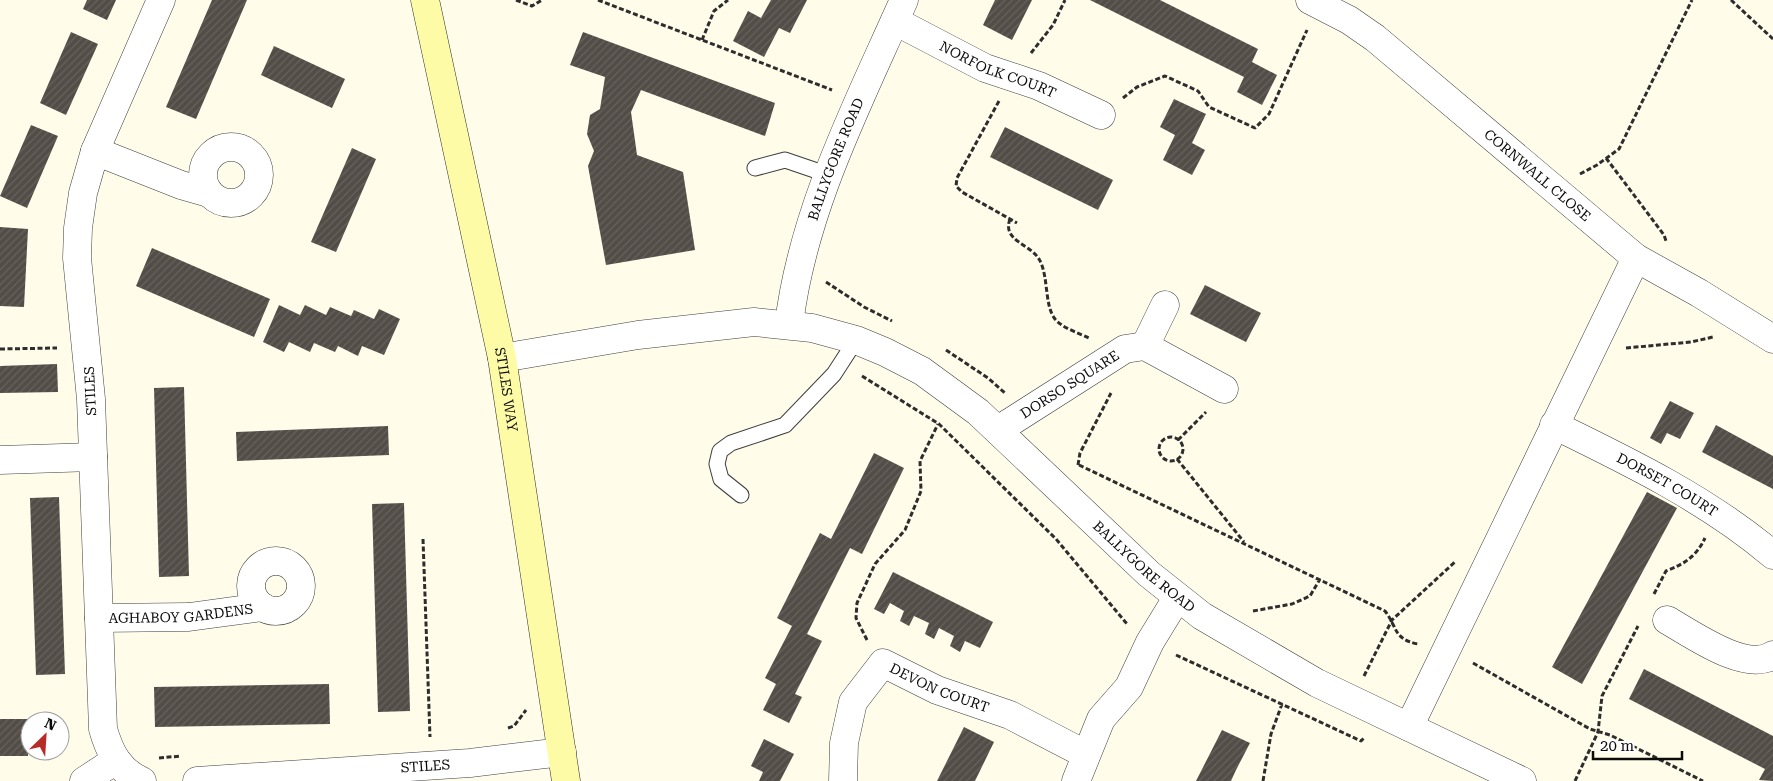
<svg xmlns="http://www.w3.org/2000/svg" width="1773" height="781" font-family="'Roboto Serif',serif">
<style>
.building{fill:url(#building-hatch)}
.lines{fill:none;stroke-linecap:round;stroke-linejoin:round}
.service-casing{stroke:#3e3e3e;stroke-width:17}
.minor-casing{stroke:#3e3e3e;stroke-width:29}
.tertiary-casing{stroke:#3e3e3e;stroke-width:29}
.secondary-casing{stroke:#2d2d2d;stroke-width:29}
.path{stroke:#2d2d2d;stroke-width:3;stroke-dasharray:5 2.5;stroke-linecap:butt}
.service{stroke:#fff;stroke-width:15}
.minor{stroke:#fff;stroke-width:28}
.tertiary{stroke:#fff;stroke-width:28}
.secondary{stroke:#fdfba5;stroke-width:28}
.labels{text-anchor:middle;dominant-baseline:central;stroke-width:5;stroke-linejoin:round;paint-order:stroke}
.street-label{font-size:14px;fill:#0b0b0b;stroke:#fff}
</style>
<defs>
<pattern id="building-hatch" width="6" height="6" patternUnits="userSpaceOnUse" patternTransform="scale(1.25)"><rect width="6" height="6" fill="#534d48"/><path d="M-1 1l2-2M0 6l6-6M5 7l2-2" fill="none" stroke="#67625e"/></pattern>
</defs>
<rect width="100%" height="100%" fill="#fffce9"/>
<path class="building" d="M87,0H116L107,20L83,9Z
M212,0H247L196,119L166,107Z
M771,0H807L790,33L779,28L764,57L733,41L748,11L761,18Z
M995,0H1032L1012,40L983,25Z
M1090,0H1160L1258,49L1252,62L1277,75L1262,105L1237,92L1244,77Z
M71,32L98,44L66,115L40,103Z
M583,32L775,103L765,136L641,90L631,112L637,155L683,172L695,250L606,265L588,166L594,151L587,134L590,115L600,109L605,77L570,65Z
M274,46L345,79L332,108L261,75Z
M1174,99L1206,114L1192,143L1205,150L1192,175L1163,160L1175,135L1160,127Z
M31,125L58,136L27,208L0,196Z
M1005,127L1113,180L1098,210L990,157Z
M352,148L376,159L336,252L311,242Z
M0,227L28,229L24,307L0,306Z
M152,248L270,299L254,337L136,286Z
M1205,285L1261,313L1246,342L1190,314Z
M279,305L300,315L305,305L326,315L330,307L351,316L354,310L374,319L379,309L400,319L384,355L362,346L358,356L338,346L335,352L314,343L310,352L289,342L284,352L263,342Z
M57,364L58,392L0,393V366Z
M184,387L189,576L159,577L154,388Z
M1670,401L1694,413L1680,439L1667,433L1661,444L1650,438Z
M1716,425L1773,456V489L1702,452Z
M388,426L389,455L237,461L236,432Z
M874,453L904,468L862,554L850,548L807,634L822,641L795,694L802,697L789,723L763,710L776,684L765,678L792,626L777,618L820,533L831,539Z
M1647,492L1677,508L1582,684L1552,667Z
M59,497L65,674L36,675L30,498Z
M404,503L410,711L378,712L372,504Z
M893,572L993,622L980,648L965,641L960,652L950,646L954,636L939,628L934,639L925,634L929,623L914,616L909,626L900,621L904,611L890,603L884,614L874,609Z
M1644,669L1773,736V781L1759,780L1765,769L1629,699Z
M329,684L330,724L155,727L154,687Z
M0,719H27L28,756H0Z
M964,727L994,742L975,781H937Z
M1222,730L1250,743L1236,770L1231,781H1196Z
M764,739L794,754L780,781H759L763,772L751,766Z"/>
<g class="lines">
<defs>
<path id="service" d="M755,168L785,160L829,175
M741,495L721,479L717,464L720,451L731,443L785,425L834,374L856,340"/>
<g id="minor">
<path id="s1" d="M1310,0L1349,20L1375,38L1636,258L1699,293L1773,339"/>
<path id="s2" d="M895,21L985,68L1039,86L1101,115"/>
<circle cx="231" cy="175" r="28"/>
<path d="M95,151L181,185L209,193"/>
<path id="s3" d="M789,324C803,209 858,104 904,0"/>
<path d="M1145,346L1165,305"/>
<path id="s4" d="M1554,425C1630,462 1708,500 1773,555"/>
<path id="s5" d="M998,430L1125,349L1145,346L1224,389"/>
<path d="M0,460L93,457"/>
<circle cx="276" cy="586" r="25"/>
<path id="s6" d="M99,618L189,617L263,607"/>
<path d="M1667,620C1692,634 1746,673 1773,655"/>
<path d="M1409,727L1636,258"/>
<path d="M84,781L116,760"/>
<path d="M142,781C119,771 110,753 103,729L91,399L77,258L78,228L83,193L95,151L161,0"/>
<path id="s7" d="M197,781L470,763L562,752"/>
<path id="s8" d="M843,781L844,743L853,702L883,663L937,690L1010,715L1085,754"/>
<path d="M1076,781L1101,719L1129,687L1150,642L1177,598"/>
</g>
<g id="tertiary">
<path id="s9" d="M502,358L638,335L754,322L812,328L856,340L885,352L922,371L978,412L1149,574L1202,616L1317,683L1522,781"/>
</g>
<g id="secondary">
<path id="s10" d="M425,0L502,358L566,781"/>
</g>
</defs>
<use href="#service" class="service-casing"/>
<use href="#minor" class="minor-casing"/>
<use href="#tertiary" class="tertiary-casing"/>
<use href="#secondary" class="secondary-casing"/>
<path class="path" d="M516,0L532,6L542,0
M598,0L832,90
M1731,0L1773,39
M702,40L714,11L728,0
M1031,53L1053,25L1065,0
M1123,98L1137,87L1165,76L1198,91L1209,107L1255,128L1269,114L1307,30
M999,101L957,178L956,186L962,192L1017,223
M1606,158L1664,235L1666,241
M1580,174L1597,165L1619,149L1692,0
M1010,219C1002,241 1029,243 1039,259C1049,276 1044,305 1055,319C1062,328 1079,333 1089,338
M826,282L864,307L892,321
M1626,348L1691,342L1713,337
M0,349L57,348
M946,350L988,378L1005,393
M862,376L939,424L1056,539L1127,624
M1159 449a12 12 0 1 1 24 0a12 12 0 1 1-24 0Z
M1178,440L1206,412
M1177,459L1244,542
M1078,465L1080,453L1111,393
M1079,465L1385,611C1398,628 1393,639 1418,644
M423,539L430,737
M1654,594L1666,571C1684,564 1696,557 1705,538
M1253,611L1292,604L1310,596L1320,579
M867,640L856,618L857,603L875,564L905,530L921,491L920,461L938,424
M1176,655L1361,741L1365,737
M1473,663L1590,729L1610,735L1703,781
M1364,676L1392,620L1456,561
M508,728L514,726L526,710
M159,758L181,756
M1263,781L1271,734L1282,704
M1575,781L1598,732L1602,696L1638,626"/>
<use href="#service" class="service"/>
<use href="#minor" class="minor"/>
<use href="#tertiary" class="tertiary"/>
<use href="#secondary" class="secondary"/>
</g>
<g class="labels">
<g class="street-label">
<text stroke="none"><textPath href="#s2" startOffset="114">NORFOLK COURT</textPath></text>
<text stroke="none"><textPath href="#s3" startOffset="172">BALLYGORE ROAD</textPath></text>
<text stroke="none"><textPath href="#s1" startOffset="288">CORNWALL CLOSE</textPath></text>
<text stroke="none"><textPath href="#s5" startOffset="85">DORSO SQUARE</textPath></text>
<text stroke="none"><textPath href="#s10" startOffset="398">STILES WAY</textPath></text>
<text transform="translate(90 391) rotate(-93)">STILES</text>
<text stroke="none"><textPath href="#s4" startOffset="128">DORSET COURT</textPath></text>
<text stroke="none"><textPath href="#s9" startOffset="728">BALLYGORE ROAD</textPath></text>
<text stroke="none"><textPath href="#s6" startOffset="82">AGHABOY GARDENS</textPath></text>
<text stroke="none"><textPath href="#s8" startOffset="191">DEVON COURT</textPath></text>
<text stroke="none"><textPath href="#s7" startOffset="229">STILES</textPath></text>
</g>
</g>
<g transform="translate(45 736) rotate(25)"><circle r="24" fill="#ffffff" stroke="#9d9d9d"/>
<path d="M0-4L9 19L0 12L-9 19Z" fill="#b72c27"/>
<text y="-8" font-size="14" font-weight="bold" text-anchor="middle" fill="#0b0b0b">N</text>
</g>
<path d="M1593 751v8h89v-8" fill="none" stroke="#0b0b0b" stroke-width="2.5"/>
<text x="1600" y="751" font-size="15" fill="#0b0b0b" stroke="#ffffff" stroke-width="4" paint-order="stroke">20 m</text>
</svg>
